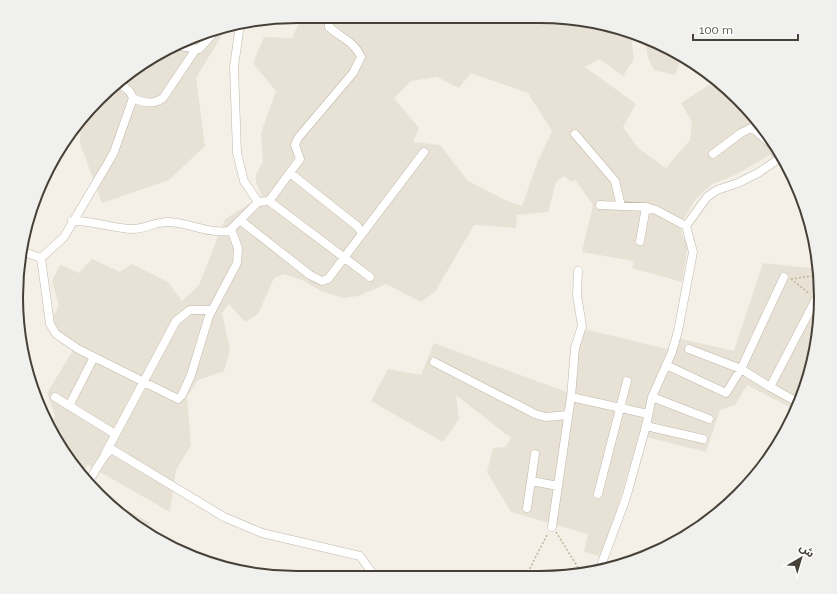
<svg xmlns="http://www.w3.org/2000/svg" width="837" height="594" font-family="Raleway,'Noto Sans Arabic',sans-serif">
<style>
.residential{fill:#e8e1d5;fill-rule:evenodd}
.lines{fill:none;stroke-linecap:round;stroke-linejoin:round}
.street-casing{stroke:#c0b7a9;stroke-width:9}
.path{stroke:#c2b39a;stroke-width:1.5;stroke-dasharray:2 2;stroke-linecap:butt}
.street{stroke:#fff;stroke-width:8}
.rim{fill:none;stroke:#474036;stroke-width:2}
</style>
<rect width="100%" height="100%" fill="#f4f0e7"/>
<path class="residential" d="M302,16L595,21L631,35L634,59L623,76L599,59L585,67L636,104L623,127L638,148L666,168L690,140L692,122L681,103L709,85L721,91L723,88L751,112L783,157L789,169L785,172L770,155L735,175L712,184L696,199L680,225L682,235L688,245L682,282L632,268L634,261L582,252L593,205L575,180L571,182L564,176L556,182L548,212L517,215L516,228L474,225L435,292L421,302L386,284L358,296L343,298L323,292L304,281L285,274L274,278L258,314L245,322L229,304L222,313L230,350L224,371L198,380L187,397L191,445L176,470L170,512L88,465L80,474L50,425L55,416L47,393L75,347L50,323L59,306L52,281L60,265L79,273L92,259L120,272L132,264L168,282L182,301L199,285L225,219L262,196L256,183V175L263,161L261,133L276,91L253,63L264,37L292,38ZM471,73L528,93L552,131L538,161L522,206L507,201L468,181L440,145L413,142L419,128L394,98L411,81L437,77L459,88Z
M228,25L196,78L205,146L169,180L102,203L80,143L81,119L86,112L141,63Z
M645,40L682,55L675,75L654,70L648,58Z
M763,263L819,269L820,316L811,370L796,410L747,385L735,405L720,410L706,452L639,435L603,557L584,552L588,534L511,512L487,472L493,448L506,447L511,438L456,395L459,419L443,442L371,401L388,369L421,375L434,343L569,393L580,328L671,350L677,338L734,351Z
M97,493L150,523L142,530L126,520Z"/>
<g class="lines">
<defs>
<path id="street" d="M336,17L329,22V27C341,38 354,41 361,57L353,73L298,138L295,145L300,159L269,201L370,277
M240,24L234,67L237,153L244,181L258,202
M180,46L199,49L217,29
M133,98C144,103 153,105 163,98L196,49
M575,134L615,181L621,206
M713,154L741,133L751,128L756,131L778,150
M290,173L357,226L361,232
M600,205L646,207L656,210L686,226
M240,220L310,275L322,281L328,279L424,152
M72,221C93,220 112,229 133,229C146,229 157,221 169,222C190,223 209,234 230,231
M640,241L646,207
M21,251L41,258L50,324L56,334L78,349L178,399L182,395L191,375L209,316L237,263L238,248L231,229L258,202L269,201
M41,258L64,237L109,161L114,152L133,98L130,92L119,82
M689,349L741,369L770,387
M434,362L535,414L545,417L568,415
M666,365L726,393L741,369L784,277
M55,397L115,434
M571,397L648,414
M652,397L709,419
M799,403L770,387L816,299
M69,406L94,357
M646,426L703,439
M105,454L176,321L190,310H212
M531,481L558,486
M87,484C93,476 105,450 113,450L224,517L262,533L360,556L375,577
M598,494L627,381
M527,508L535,454
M552,527L571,397L575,348L582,326L577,295L578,271
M600,568L626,498L646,426L652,397L672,352L678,331L693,252L686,226L707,197L717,190L738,183L758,173L783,156"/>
</defs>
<use href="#street" class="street-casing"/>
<path class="path" d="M791,279L810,294
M791,279L819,275
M556,532L582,574
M526,576L548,533"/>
<use href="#street" class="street"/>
</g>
<path d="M0 0H837V594H0ZM297 23H540A274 274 0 0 1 814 297V297A274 274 0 0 1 540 571H297A274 274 0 0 1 23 297V297A274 274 0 0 1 297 23Z" fill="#f0f0ef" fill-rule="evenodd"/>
<path class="rim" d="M297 23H540A274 274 0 0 1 814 297V297A274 274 0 0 1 540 571H297A274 274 0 0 1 23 297V297A274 274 0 0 1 297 23Z"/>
<g transform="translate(801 558) rotate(38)" stroke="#ffffff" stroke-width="3" paint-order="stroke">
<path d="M0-3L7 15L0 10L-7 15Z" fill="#474036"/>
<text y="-6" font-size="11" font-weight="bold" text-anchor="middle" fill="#474036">ش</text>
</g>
<path d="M693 34v6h105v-6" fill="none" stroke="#474036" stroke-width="2"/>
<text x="699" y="34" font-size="12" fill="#474036" stroke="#ffffff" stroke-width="3" paint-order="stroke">100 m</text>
</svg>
